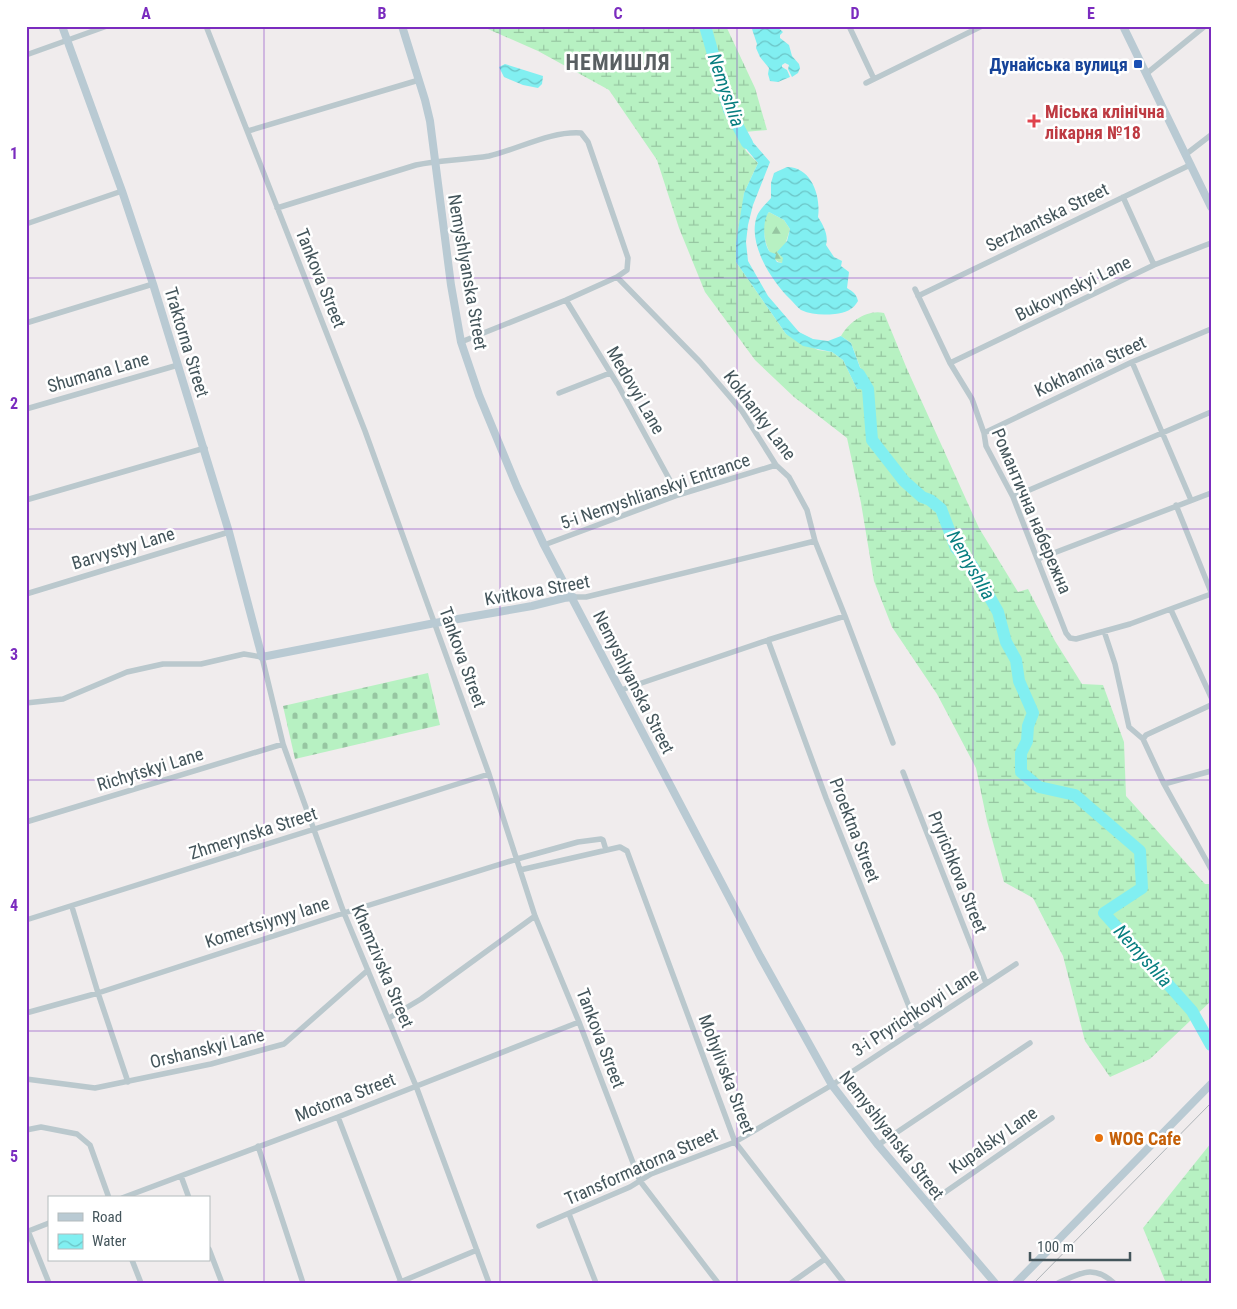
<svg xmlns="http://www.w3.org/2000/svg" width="1237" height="1309" font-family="'Roboto Condensed',sans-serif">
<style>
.forest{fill:url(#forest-firs)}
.wetland{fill:url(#wetland-marsh)}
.cemetery{fill:url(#cemetery-stones)}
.water{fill:url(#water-waves);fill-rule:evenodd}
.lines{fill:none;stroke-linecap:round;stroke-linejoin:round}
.river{stroke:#81eff1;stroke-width:12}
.street{stroke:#bac8cd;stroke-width:5.5}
.secondary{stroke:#b9cad3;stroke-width:8}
.tram{stroke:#aeb4b8;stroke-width:1}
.grid{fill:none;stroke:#7b2cbf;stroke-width:1;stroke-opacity:0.55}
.transit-dot{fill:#1a4fb4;stroke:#fff;stroke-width:2}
.health-dot{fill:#e0444e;stroke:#fff;stroke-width:2}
.food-dot{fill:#e8710a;stroke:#fff;stroke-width:2}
.labels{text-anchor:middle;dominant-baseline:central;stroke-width:5;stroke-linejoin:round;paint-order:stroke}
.transit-label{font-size:18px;font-weight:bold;fill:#164399;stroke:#fff;text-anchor:end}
.health-label{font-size:18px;font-weight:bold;fill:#be3a42;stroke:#fff;text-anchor:start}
.street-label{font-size:18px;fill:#44555b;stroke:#fff}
.food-label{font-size:18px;font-weight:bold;fill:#c56008;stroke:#fff;text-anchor:start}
.water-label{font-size:19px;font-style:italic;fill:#077e80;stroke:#fff}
.district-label{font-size:22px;font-weight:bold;letter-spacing:1px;fill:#595f62;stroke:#fff}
.neatline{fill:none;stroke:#7b2cbf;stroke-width:2}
.grid-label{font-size:16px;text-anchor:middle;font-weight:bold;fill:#7b2cbf}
</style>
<defs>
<pattern id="forest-firs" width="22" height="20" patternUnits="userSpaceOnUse" patternTransform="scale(1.25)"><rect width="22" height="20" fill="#b7f1c2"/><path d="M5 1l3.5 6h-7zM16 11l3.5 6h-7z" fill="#96c6a1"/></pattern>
<pattern id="wetland-marsh" width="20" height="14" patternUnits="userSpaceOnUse" patternTransform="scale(1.25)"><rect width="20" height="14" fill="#b7f1c2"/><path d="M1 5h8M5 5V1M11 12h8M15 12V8" fill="none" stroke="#96c6a1"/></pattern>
<pattern id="cemetery-stones" width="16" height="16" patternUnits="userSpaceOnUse" patternTransform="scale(1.25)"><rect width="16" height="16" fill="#b7f1c2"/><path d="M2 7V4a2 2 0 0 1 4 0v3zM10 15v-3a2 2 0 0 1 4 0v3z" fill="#96c6a1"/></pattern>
<pattern id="water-waves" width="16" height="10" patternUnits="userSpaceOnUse" patternTransform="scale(1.25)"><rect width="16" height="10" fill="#81eff1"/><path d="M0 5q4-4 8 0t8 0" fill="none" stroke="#6bc4c6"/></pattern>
</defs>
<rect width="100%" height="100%" fill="#f0eced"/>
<path class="forest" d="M769,212L784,220L790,229L782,255L784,260L782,263C766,260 758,223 769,212Z"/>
<path class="wetland" d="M481,26H726L755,88L767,130L744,132L737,129L746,151L758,163L744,193L736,262L786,334L818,350L832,352L843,360L857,389L868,388L851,343L841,336C849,322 867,309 884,313L907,369L979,528L1018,592L1028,589L1055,641L1082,684L1103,685L1124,742L1126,796L1205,884H1211V1001L1150,1059L1110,1077L1085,1041L1063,956L1033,898L1004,882L987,821L976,768L937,694L892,627L874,581L861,503L847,438L794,397L755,360L705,292L679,228L657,160L609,90L538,51Z
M1211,1143V1283H1166L1143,1228Z"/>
<path class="cemetery" d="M428,673L440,725L295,759L283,706Z"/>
<path class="water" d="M751,26H776L783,32L780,35V38L789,45L792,56L799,64L800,68L798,73L792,77L788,69L789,65L785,63L782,65V67L787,70L790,77L778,82L770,81L768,74L769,68L760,57L756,48L757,44Z
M505,64L543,76L542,84L538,88L523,85L504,77L499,67Z
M736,129L744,132L770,162L753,205L748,225L746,242L748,261L768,296L799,332L813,339L828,341L841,336L851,343L868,389H857L843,360L832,352L803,346L786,334L736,262V243L744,193L758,163L738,139Z
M787,167C812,167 821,197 818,217C823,225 829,235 826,245L834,257L842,261L841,266L849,272L847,288C853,292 856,293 858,301C853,310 845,313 835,314C823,315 812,315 801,310C797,307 793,302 790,299C771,280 747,243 757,216C759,210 767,203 771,198V183L774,173ZM769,212L784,220L790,229L787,241L777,252L783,258L782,263L777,262L775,259L776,254L770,252C763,244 762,220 769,212Z"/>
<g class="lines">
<path class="river" d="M705,26L729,110L747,143
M859,374L868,389L872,440L904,481L922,497L930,500L941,509L956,548L971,564L998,612L1006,642L1016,660L1019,681L1033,713L1028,726L1027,741L1021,753V772L1039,787L1075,795L1140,851L1142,888L1104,913L1192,1011L1211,1045"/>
<path class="street" d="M206,26L365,431L489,774L535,916L579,1022L640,1181L718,1283
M849,26L874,79
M26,55L107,26
M1146,74L1205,26
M866,83L982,26
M248,131L419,80
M1185,155L1211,135
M1123,197L1154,265
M277,208L416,165C440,160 465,160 489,156C519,149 550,131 581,133L588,142L628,258L627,270L617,277L566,300L461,342
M26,224L122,191
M617,277L700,362L742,411L776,465L789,477L807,510L815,541L845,616L893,743
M915,289L950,363L972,399L984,433L986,446L1013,497L1066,633L1070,638L1076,639L1130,624L1211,594
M918,296L1190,165
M566,300L618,385L678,495
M26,323L153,284
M1132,362L1191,500
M950,363L1154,265L1211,243
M559,393L610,373
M26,409L178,365
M984,433L1132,362L1211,329
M1013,497L1211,412
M26,500L205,448
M1176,505L1211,592
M544,545L678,495L776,465
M1038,559L1211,493
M26,594L229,532
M573,597H586L815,541
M1171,610L1211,697
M1104,631L1115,664L1129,727L1143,739L1164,784L1211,869
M768,640L826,798L918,1029
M621,690L768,640L845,616
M26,703L63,699L127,672L163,664H201L244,654L262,657L283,744L344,913L416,1086L489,1283
M1143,739L1146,735L1211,705
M903,772L986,983
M1164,784L1211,771
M26,822L283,744
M520,870L620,847L627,851L735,1142L844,1283
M72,907L98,993L128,1082
M26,920L489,774
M26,1013L98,993L344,913L517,859L578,842L601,839L603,840L606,850
M389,1018L421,999L535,916
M26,1079L95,1088L211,1064L284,1044L368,970
M338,1117L401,1282
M26,1130L41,1127L77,1134L90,1145L109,1198
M878,1145L1030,1043
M258,1146L303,1283
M181,1176L189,1198
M122,1198L338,1117L579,1022
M928,1204L1052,1118
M569,1214L596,1283
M539,1226L630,1187L651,1174L735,1142L832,1085L1016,964
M28,1231L49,1283
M26,1232L49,1223
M209,1249L222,1283
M132,1260L141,1283
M398,1283L477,1250
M791,1283L825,1259
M1058,1283C1081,1273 1093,1264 1114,1283"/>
<path class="secondary" d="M62,26L122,191L153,284L229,532L262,657L435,623L532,606L564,598L573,597
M402,26L425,100L430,121L451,285L461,342L479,395L517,487L544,545L760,956L832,1085L878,1145L995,1283
M1123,26L1211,207
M1016,1283L1211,1084"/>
<path class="tram" d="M1034,1283L1211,1103"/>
</g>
<path class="grid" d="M264,26V1283M500,26V1283M737,26V1283M973,26V1283M26,278H1211M26,529H1211M26,780H1211M26,1031H1211"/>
<rect class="transit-dot" x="1133" y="59" width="10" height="10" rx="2.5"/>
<path class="health-dot" d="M1031.5 113.5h5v5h5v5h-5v5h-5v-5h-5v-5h5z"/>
<circle class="food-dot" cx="1099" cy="1138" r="5"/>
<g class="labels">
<g class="transit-label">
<text x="1128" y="64">Дунайська вулиця</text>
</g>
<g class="health-label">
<text x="1045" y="111">Міська клінічна<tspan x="1045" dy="21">лікарня №18</tspan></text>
</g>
<g class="street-label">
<text transform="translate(1047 217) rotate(-26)">Serzhantska Street</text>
<text transform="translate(468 272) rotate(80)">Nemyshlyanska Street</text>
<text transform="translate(321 278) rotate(68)">Tankova Street</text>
<text transform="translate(1073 288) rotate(-26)">Bukovynskyi Lane</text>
<text transform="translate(187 342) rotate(73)">Traktorna Street</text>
<text transform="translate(1090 366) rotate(-25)">Kokhannia Street</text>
<text transform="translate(98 372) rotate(-16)">Shumana Lane</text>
<text transform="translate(636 390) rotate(60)">Medovyi Lane</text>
<text transform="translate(760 415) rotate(53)">Kokhanky Lane</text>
<text transform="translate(655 491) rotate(-19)">5-i Nemyshlianskyi Entrance</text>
<text transform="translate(1032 511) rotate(67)">Романтична набережна</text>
<text transform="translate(123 548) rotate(-17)">Barvystyy Lane</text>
<text transform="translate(537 590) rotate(-10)">Kvitkova Street</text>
<text transform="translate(463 657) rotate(70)">Tankova Street</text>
<text transform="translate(634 682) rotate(63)">Nemyshlyanska Street</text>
<text transform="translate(150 769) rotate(-17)">Richytskyi Lane</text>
<text transform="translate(855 830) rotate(69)">Proektna Street</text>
<text transform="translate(253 833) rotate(-18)">Zhmerynska Street</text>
<text transform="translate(958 872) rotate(68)">Pryrichkova Street</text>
<text transform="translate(267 922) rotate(-18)">Komertsiynyy lane</text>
<text transform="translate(383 966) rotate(67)">Khemzivska Street</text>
<text transform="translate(915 1012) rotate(-33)">3-i Pryrichkovyi Lane</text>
<text transform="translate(601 1038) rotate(69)">Tankova Street</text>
<text transform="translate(207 1048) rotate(-14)">Orshanskyi Lane</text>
<text transform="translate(727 1074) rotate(69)">Mohylivska Street</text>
<text transform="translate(345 1097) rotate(-21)">Motorna Street</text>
<text transform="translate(892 1135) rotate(52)">Nemyshlyanska Street</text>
<text transform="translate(993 1140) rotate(-35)">Kupalsky Lane</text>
<text transform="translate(641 1166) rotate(-24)">Transformatorna Street</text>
</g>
<g class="food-label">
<text x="1109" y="1138">WOG Cafe</text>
</g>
<g class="water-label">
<text transform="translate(726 90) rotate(71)">Nemyshlia</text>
<text transform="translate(971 565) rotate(60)">Nemyshlia</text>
<text transform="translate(1143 956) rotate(48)">Nemyshlia</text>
</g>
<g class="district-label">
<text x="618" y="62">НЕМИШЛЯ</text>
</g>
</g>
<rect width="1237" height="1309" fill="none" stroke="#ffffff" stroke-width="55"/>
<rect x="48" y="1196" width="162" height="65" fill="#ffffff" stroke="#b4bbbd"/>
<rect x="58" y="1213" width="25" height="8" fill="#b9cad3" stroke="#b4bbbd"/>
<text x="92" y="1222" font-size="15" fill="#44555b">Road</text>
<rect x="58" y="1234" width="25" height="15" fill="url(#water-waves)" stroke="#b4bbbd"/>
<text x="92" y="1246" font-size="15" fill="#44555b">Water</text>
<path d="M1030 1252v8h100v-8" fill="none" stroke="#44555b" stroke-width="2.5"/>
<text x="1037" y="1252" font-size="15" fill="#44555b" stroke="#ffffff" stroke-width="4" paint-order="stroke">100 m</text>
<rect x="28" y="28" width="1182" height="1254" class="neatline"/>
<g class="grid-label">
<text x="146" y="19">A</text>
<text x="382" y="19">B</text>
<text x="618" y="19">C</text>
<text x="855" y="19">D</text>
<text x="1091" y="19">E</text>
<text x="14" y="159">1</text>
<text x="14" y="409">2</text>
<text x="14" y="660">3</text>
<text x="14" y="911">4</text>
<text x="14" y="1162">5</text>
</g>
</svg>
